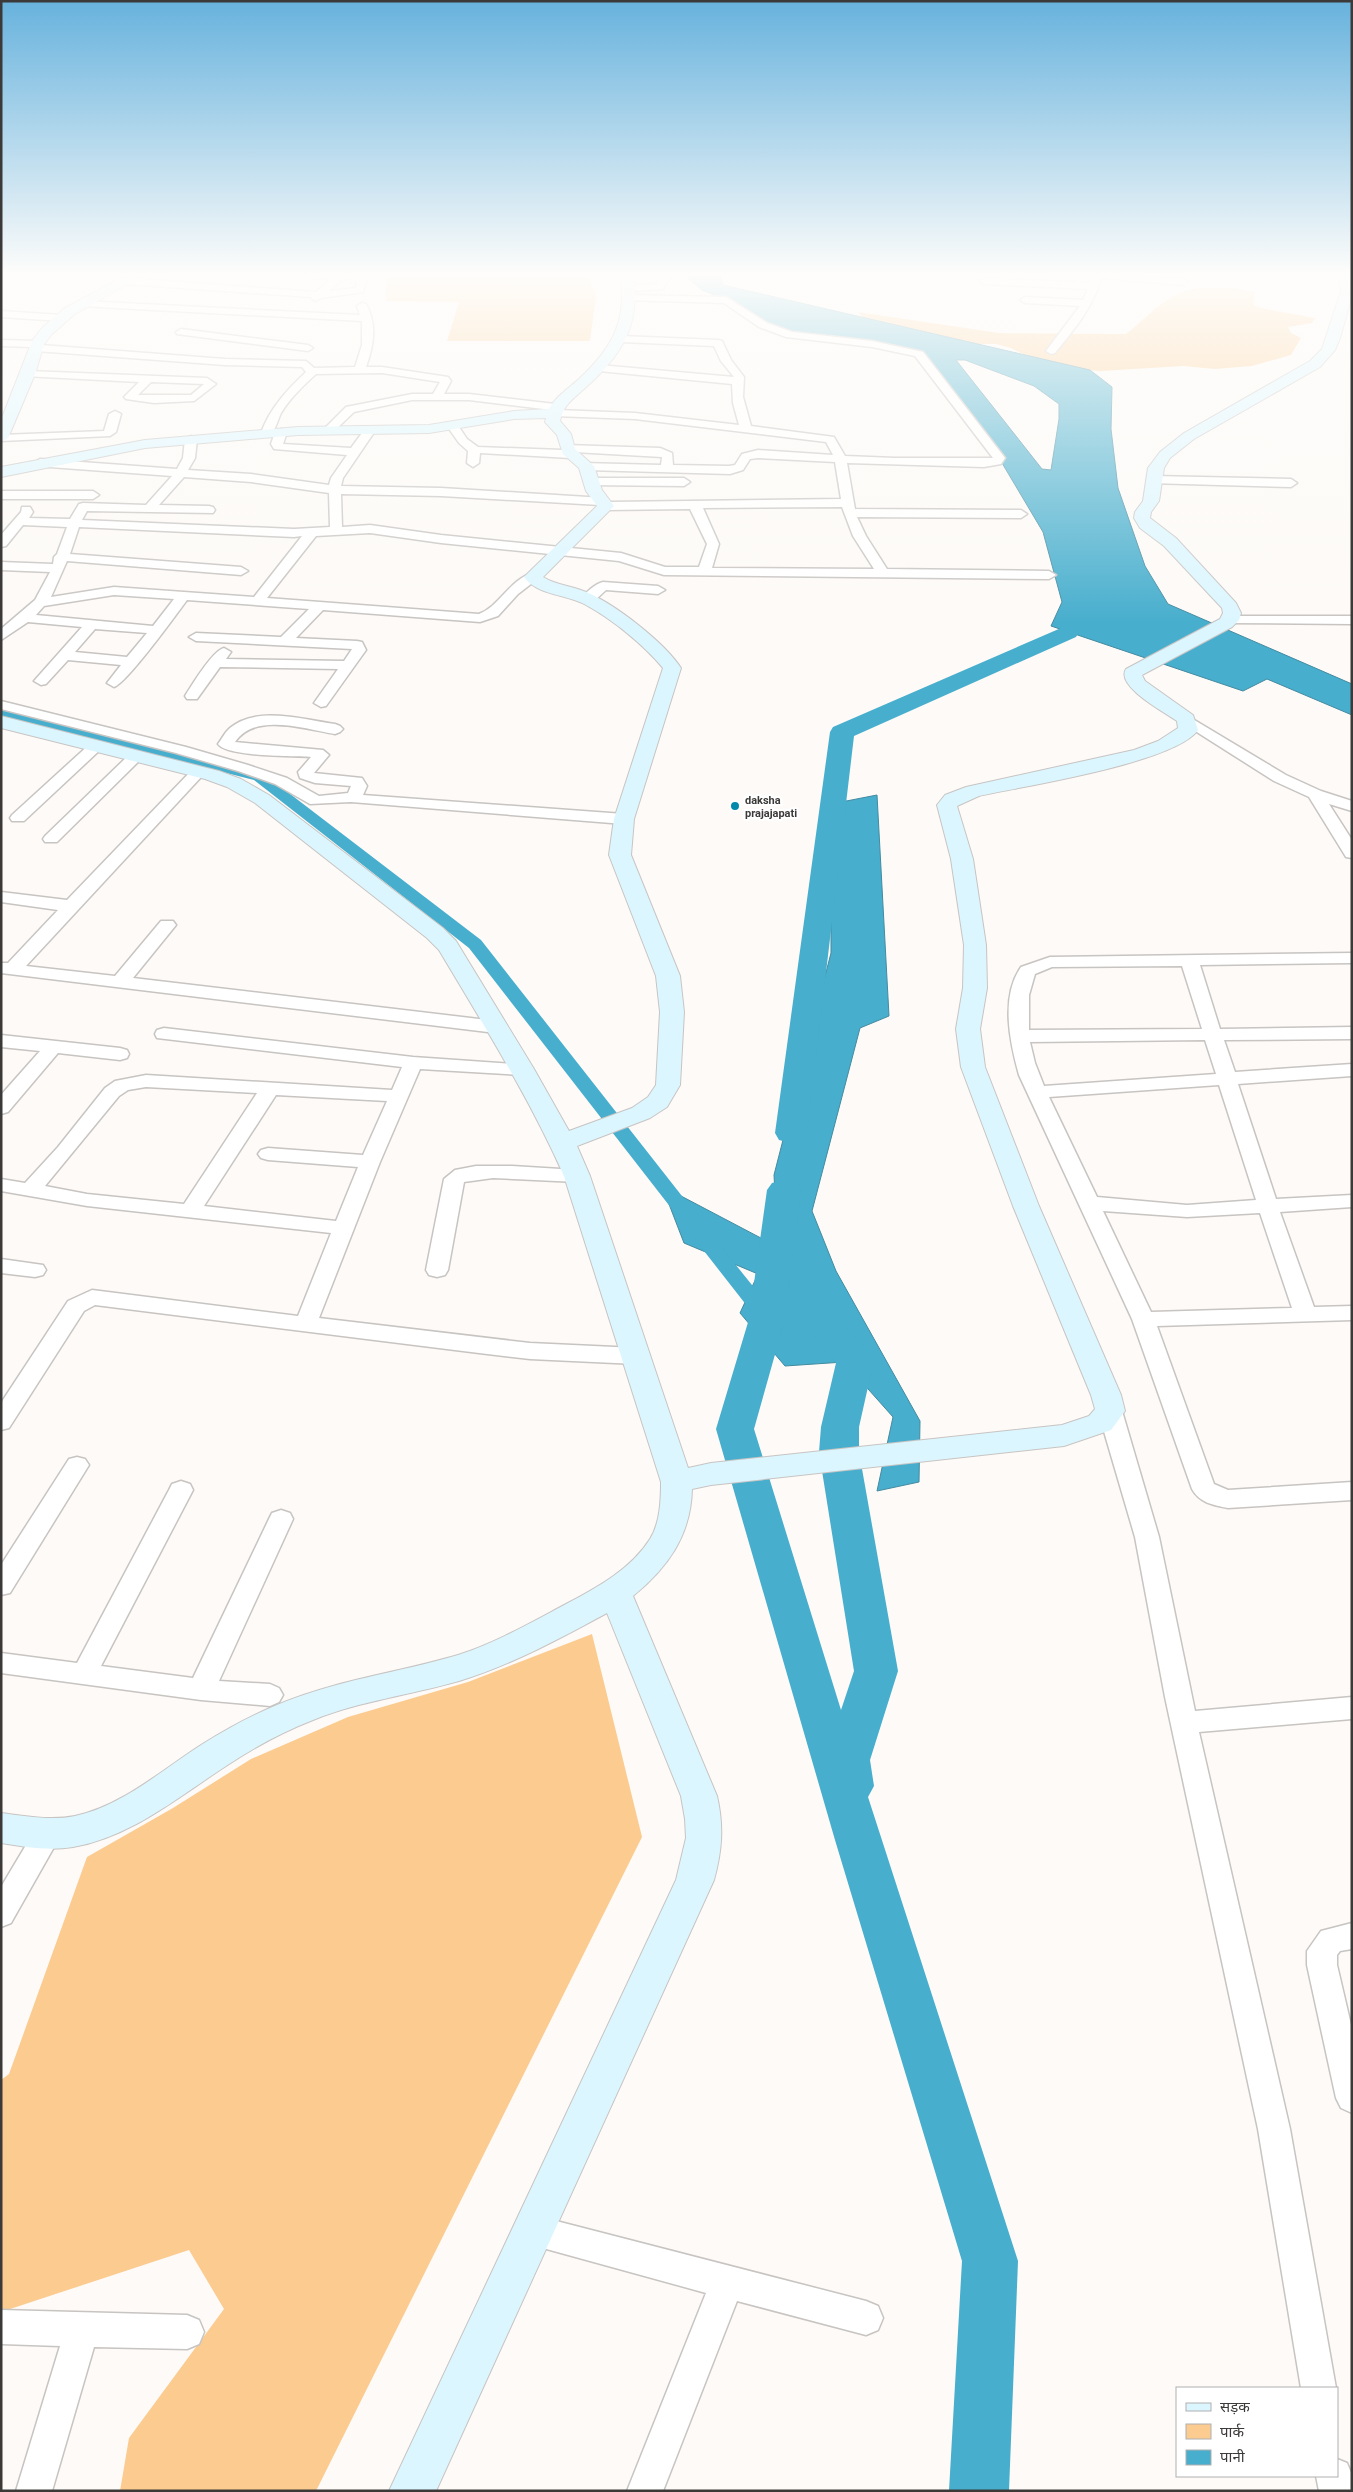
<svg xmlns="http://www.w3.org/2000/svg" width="1353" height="2492" font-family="Roboto,'Noto Sans Devanagari',sans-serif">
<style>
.green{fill:#fbcb90}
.water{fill:#47aecd;stroke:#438ba1;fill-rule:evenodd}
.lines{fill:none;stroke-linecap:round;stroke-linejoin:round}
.canal{fill:#47aecd;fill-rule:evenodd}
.river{fill:#47aecd;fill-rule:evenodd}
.street-casing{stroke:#c7c4c2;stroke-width:3}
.secondary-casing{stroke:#c7c4c2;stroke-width:2}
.street{fill:#fff;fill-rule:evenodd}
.secondary{fill:#dcf6ff;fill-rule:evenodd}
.poi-dot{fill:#008aa9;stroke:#fff;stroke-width:2}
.labels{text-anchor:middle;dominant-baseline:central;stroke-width:4.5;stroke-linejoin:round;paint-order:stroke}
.far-poi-label{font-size:11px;font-weight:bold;fill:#3b3a39;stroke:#fff;text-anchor:start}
</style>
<rect width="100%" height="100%" fill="#fdfaf7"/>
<path class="green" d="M387,274H588L596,297L590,341H447L459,302L386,301Z
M1200,288H1231L1254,292V305L1261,308L1315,318L1312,323L1288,327L1291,333L1301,338L1291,355L1252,366L1215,369L1183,366L1101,371L1071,369L1035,360L1011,348L996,344H962L865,320L858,312L999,333L1126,334C1152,314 1165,293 1200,288Z
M592,1634L642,1837L316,2491H120L129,2438L224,2309L189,2250L1,2312V2080L9,2074L87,1857L173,1808L251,1759L348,1717L468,1682Z"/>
<path class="water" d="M683,274H720L723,285L1090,370L1112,387L1111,429L1118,488L1145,566L1168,604L1352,684V715L1267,679L1243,691L1051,626L1062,602L1043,532L1002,463L922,353L795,336L771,326L730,301L702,290ZM956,360H965L1034,386L1059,404V419L1051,470L1042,469Z
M877,795L889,1016L860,1028L812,1211L836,1271L920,1421L919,1482L877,1491L893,1417L844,1362L785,1366L740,1313L758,1274L684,1243L662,1186L778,1247L774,1175L831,953V804Z"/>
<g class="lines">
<path class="canal" d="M1,708L264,774L481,940L689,1205L692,1209L689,1213L682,1215L675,1213L469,948L254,780L1,716Z
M704,1232L711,1234L772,1310L775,1315L772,1320L765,1322L758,1320L697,1242L694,1238L697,1234Z"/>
<path class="river" d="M1068,625L1076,627L1079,632L1076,637L854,736L807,1133L803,1140L791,1143L779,1140L775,1133L830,732L833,727Z
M784,1180L796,1183L801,1190L785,1319L754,1429L841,1710L854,1671L819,1452L821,1427L836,1363L811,1334L816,1325C820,1324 824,1322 828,1322C846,1321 865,1347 874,1360L859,1427V1452L898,1671L870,1760L874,1786L868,1797L1018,2261L1009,2491H949L962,2261L835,1840L716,1429L749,1319L767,1190L772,1183Z"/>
<defs>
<path id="street" d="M307,274L349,275V279H342L329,291L356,288L358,274H368L363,292L321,298L315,301L311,297L125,284L120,281L125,278L316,292L331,279L312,277Z
M661,274H671L663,289L637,291L632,288L637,285L656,284Z
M1092,274L1183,279L1188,282L1183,285L1101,278C1094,306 1073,331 1055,353L1051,354L1046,351L1080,306L1025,303L1020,300L1025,297L1083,300L1088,289L984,284L979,281L984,278L1090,283Z
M629,295L726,297L767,323L792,332L872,341L923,352L1005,458L1001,464L984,467L847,463L855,509L1021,510L1027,514L1021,518L857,517L866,536L887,569L1049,571L1056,575L1049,579L664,575L619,561L441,543L370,533L316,536L267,598L479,614C500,606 510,579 533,573L540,577L518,594L498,616L480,622L323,610L296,638L357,641L362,642L366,650L326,706L321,707L314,703L338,669L220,667L197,699H187L185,696C192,685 213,650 224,648L231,652L226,659L344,661L352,649L196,641L189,637L196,633L281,637L309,609L187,600C176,615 126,684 114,687L107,683L121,665L68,660L46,684L41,685L34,681L82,627L28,622L1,640V629L35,600L50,572L1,570V562L53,564L54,557L57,554L67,527L23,525L6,546L1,547V535L21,512L22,507H30L33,512L29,518L70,519L79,504L83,503L146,505L172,476L36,466L34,463L40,459L177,469L183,458L185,439L191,436L197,439L195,458L188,470L251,474L329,485L331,478L347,455L274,449L271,444L275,432L281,429L287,432L283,444L351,448L365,429L369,428L375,431L343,478L341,486L441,488L604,498L610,502L841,499L835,462L758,458L750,459L743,470L730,474L586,470L582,469V463L661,465L662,457L574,452V456L570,458L480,453L479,463L473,467L467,463L468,451L459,443L447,426L449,424H457L467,439L478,447L562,450V446L566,445L660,448L672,453L673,465L729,466L735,465L742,454L758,450L833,455L826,442L635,419L554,416L548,413L552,410L469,400H412L354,412L332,433H324V429L346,407L412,394H433L440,382L382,373L316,374C303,386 290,398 281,413C277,421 275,434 267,436L261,433C270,408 287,390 306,372L302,367L225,365L36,351L32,350L31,347L1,346V340L37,341L41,342V345L225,359L306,361L314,368L355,367L362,345V321L79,306V302L83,301L360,315L357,306L362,303L366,304C377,324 374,345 366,367H382L448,377L451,381L444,394H469L555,404L561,407L557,410L635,413L739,425L733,403L732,384L599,371L594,368L599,365L734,377L721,361L714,346L621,342L616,339L621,336L718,340L722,341L731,360L744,377L743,397L751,426L834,437L845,456L895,458H993L915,356L872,347L786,337L759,327L724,303L626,300L624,298ZM184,477L251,482L329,493L330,527L294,529L82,520L87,511L213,513L215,510L213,507L209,506L159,505ZM341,494L441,496L600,505L606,510L690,509L707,544L699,567H665L621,553L441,535L370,525L342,527ZM842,507L853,536L874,569L712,568L719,544L703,508ZM79,527L294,537L302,536L254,597L114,587L51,597L67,561L241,575L248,571L241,567L70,554ZM114,595L174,599L153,626L36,615L44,606ZM95,629L147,633L127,657L75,652Z
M1,311L61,315L66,318L61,321L1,317Z
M181,329L308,345L313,348L308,351L177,334L176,332Z
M28,371L207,378L216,384L194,401L154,403L126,399L124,397L139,382L24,376L23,374ZM151,382L204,384L191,395H138Z
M115,411L121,414L116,432L110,436L1,441V435L104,431L109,414Z
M1153,476L1291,479L1297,483L1291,487L1149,483L1147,480Z
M590,478H684L690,482L684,486L586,485L584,482L586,479Z
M1,491H93L99,495L93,499H1Z
M603,582L658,586L665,590L658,594L606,590L593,602H583L581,599C586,592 595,584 603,582Z
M1230,616H1352V624L1225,623L1223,620Z
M1,701L186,747L248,765L287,778L319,796L348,793L351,786L315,783L300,778L298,772L311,757C294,756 227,757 218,744C222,739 225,732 230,728C257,705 304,720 335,724L340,726L343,729L340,732L335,734C305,729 255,712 235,742L323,750L329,755L314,773L362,778L367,786L363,795L624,814L632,819L624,824L351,802L310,804L275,784L238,771L176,753L1,709Z
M1186,715L1286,775L1321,791L1352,801V811L1329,804L1352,840V858L1346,857L1309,797L1274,781L1181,722L1179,719Z
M96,741L104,746L101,749L24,821H12L10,818L12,815L91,743Z
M136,751L144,756L141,759L57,842H45L43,839L45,836L131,753Z
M198,767L206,772L203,775L26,966L115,976L161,921H173L176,925L133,978L496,1021L503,1023L505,1027L503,1031L496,1033L1,973V963H8L58,910L1,902V892L67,900L193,769Z
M1352,953V963L1200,965L1220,1029L1352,1027V1039L1224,1040L1235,1072L1352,1064V1076L1238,1084L1276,1199L1352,1195V1207L1280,1212L1314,1307L1352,1306V1320L1157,1326L1214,1484L1228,1490L1352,1482V1500L1228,1508C1213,1505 1200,1503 1192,1489L1132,1319L1019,1075C1010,1043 1000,997 1021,967L1050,957ZM1182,966L1202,1029L1029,1030V995L1035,974L1052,967ZM1205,1040L1216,1074L1044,1086L1035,1063L1030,1042ZM1219,1085L1256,1200L1187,1205L1097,1197L1049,1097ZM1103,1211L1187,1217L1260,1213L1292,1308L1151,1312Z
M164,1028L413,1057L529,1065L532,1069L529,1073L522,1075L420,1069L380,1162L319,1318L530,1343L636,1348L644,1351L647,1356L644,1361L636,1364L530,1359L479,1353L95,1305L84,1311L9,1428L1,1430V1403L68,1301L92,1290L298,1316L331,1233L87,1206L1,1191V1179L25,1183L58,1147L105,1088L115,1081L146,1075L392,1090L402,1067L157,1038L155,1034L157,1030ZM146,1087L257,1093L184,1204L87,1194L45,1186L119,1096L128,1090ZM276,1095L387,1101L363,1155L268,1148L261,1150L258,1154L261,1158L268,1160L358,1167L336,1221L204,1206Z
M1,1035L120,1048L127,1050L129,1054L127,1058L120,1060L58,1053L8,1112L1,1114V1095L40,1051L1,1047Z
M476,1166H512L577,1170L584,1172L587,1176L584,1180L577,1182L493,1178L464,1182L448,1270L445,1275L437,1277L429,1275L426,1270L444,1179L455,1170Z
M1,1259L43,1265L46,1270L43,1275L35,1277L1,1273Z
M1110,1403L1118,1405L1122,1411L1159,1537L1195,1711L1352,1697V1719L1199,1732L1290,2129L1336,2388H1301L1258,2129L1165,1697L1135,1537L1098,1411L1102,1405Z
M77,1457L85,1459L89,1465L10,1593L1,1595V1565L69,1459Z
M181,1481L190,1484L193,1490L101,1666L193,1678L269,1519L272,1513L281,1510L290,1513L293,1519L219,1681L270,1684L279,1688L283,1695L279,1702L270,1706L201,1700L1,1673V1653L77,1663L169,1490L172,1484Z
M48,1821L58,1825L62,1833L11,1923L1,1927V1887L38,1825Z
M1352,1923V1949L1340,1951L1337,1955V1965L1352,2029V2113L1341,2108L1336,2098L1307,1965V1951L1321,1931Z
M533,2215L866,2301L878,2306L883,2318L878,2330L866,2335L737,2301L663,2491H627L706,2293L521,2242L516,2231L521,2220Z
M1,2310L187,2315L199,2320L204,2332L199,2344L187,2349L94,2347L52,2491H16L60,2346L1,2344Z
M1337,2459L1347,2463L1352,2475V2491H1319L1316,2476H1337Z"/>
<path id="secondary" d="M129,274H145L75,314L52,334L44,344L35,374L8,438L1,442V420L32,341L42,328L65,308Z
M621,274H633C641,325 622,355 585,388C573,399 563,405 560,421L571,434L575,449L594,466L602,490L614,506L543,577C556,585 572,586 586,592C615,604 664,642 681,668L634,819L631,855L680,976L684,1012L680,1085L667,1107L650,1118L577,1146L590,1176L688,1468L711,1463L1062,1425L1089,1416L1095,1409L1091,1395L1013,1206L961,1067L956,1029L963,988L964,945L951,859L937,805L945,795L966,787L1134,750L1158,741L1178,728L1177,721C1164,712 1115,686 1126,669L1220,619L1223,613L1222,608L1164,546L1140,528L1134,518L1135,512L1143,501L1148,468L1160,452L1184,433L1310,361L1322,349L1341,291L1339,280L1332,274H1346L1349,276L1352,296L1340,338L1335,350L1320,367L1194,439L1170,458L1164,468L1159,501L1151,512L1150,518L1176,538L1236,603L1241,613L1239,620L1232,627L1142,675L1145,681L1193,715L1198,730C1175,763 1023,786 979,796L957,806L973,859L986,945L987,988L980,1029L985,1067L1039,1206L1121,1395L1125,1411L1111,1430L1064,1446L711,1485L692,1489C691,1536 667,1568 633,1596L717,1796C724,1826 722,1851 714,1880L436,2491H389L676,1880L686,1838L685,1819L681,1796L607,1613C559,1639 511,1665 459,1681C410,1695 360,1701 313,1720C282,1732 253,1748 226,1766C178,1797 131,1837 73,1847C49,1851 25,1847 1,1843V1813C25,1816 51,1821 75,1816C122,1806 162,1770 201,1745C225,1730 250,1716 277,1705C336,1680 397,1673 458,1655C496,1643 532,1622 568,1603C598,1587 631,1569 650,1539C660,1523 661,1501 661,1482L564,1176C529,1097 483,1024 439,950L427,938L255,803L227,787L205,779L1,728V716L219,771L241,779L269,795L443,928L456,941L534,1069L569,1131L632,1108L648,1097L656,1085L660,1012L656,976L609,855L614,819L663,668C643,644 613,620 586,605C567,594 538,596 524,577L597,506L586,491L579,468L563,454L557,435L545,422L546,418L514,419L429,433L298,435L145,448L1,477V467L145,440L298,427L429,425L514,411L549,409C556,396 568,389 579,379C613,347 627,321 621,274Z"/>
</defs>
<use href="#street" class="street-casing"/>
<use href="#secondary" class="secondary-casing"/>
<use href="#street" class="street"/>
<use href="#secondary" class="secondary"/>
</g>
<linearGradient id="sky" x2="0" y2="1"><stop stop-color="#67b2dd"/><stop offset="0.44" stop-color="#fefdfb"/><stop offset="1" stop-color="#fefdfb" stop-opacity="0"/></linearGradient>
<rect width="1353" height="623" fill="url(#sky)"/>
<circle class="poi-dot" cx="735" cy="806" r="5"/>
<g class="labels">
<g class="far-poi-label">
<text x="745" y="800">daksha<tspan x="745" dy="13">prajajapati</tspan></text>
</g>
</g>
<rect width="1353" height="2492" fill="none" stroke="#3b3a39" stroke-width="5"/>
<rect x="1176" y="2387" width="162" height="90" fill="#ffffff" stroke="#b1b0b0"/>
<rect x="1186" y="2403" width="25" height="8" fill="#dcf6ff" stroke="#b1b0b0"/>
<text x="1220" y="2412" font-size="15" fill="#3b3a39">सड़क</text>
<rect x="1186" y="2424" width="25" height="15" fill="#fbcb90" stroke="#b1b0b0"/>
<text x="1220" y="2437" font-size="15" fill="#3b3a39">पार्क</text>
<rect x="1186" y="2450" width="25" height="15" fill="#47aecd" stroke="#b1b0b0"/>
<text x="1220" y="2462" font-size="15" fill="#3b3a39">पानी</text>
</svg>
